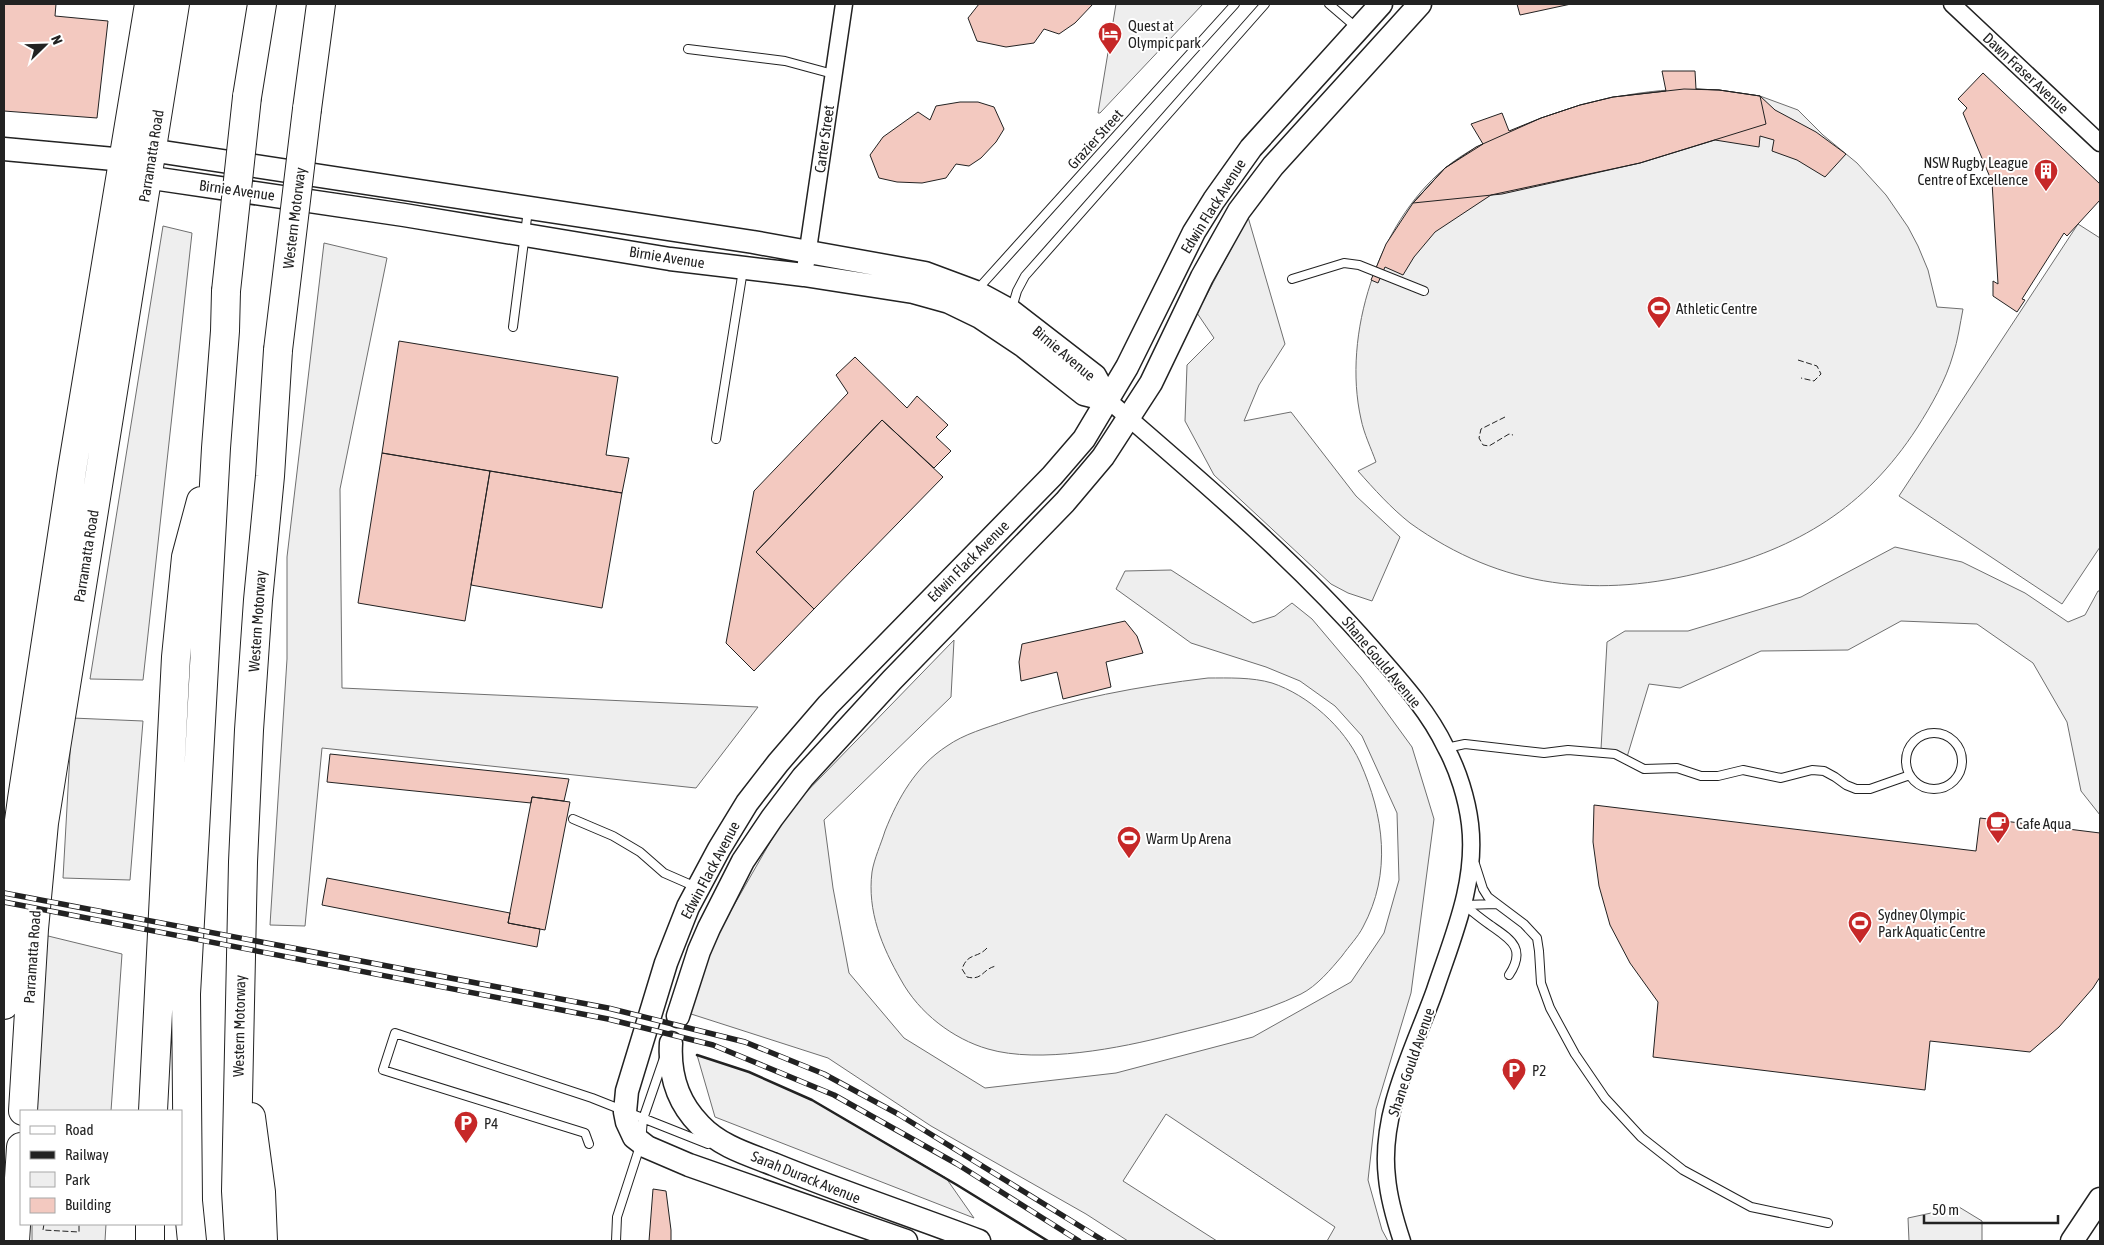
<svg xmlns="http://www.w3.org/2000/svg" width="2104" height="1245" font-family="'Asap Condensed',sans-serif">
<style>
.green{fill:#eee;stroke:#6f6f6f}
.building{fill:#f3c9c0;stroke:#222}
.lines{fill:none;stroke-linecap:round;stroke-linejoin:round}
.lane-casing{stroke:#222;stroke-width:10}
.street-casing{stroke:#222;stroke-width:19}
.secondary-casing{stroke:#222;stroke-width:25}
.highway-casing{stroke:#222;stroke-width:30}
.lane{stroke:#fff;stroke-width:8}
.street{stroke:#fff;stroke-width:16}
.secondary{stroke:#fff;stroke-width:22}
.highway{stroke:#fff;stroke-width:28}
.rail-casing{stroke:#222;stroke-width:5.5}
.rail{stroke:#fff;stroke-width:4;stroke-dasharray:11;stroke-linecap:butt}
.highway-bridge-casing{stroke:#222;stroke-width:30;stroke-linecap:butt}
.highway-bridge{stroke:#fff;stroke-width:28}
.fence{stroke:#222;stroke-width:1;stroke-dasharray:6 2.5;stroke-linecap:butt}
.wall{stroke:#222;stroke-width:2.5}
.labels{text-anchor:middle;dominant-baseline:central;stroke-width:4;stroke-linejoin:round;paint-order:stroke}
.poi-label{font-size:15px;fill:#222;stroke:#fff;text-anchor:start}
.street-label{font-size:15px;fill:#222;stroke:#fff}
</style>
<rect width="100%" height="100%" fill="#fff"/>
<path class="green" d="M1116,4H1203L1100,113H1098Z
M1696,89L1719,90L1760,96L1798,110L1823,135L1857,163L1886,195L1908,227L1918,246L1928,270L1937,307L1963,309C1960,324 1958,340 1953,355C1946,380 1931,406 1917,428C1865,508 1798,548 1707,571C1599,599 1502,589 1410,523C1391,508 1374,489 1358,471L1376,462C1371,448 1364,434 1361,419C1342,335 1378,224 1444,169C1464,152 1489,140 1513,130C1571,105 1632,89 1696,89Z
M1248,217L1285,344L1259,385L1244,421L1291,412L1356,496L1400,537L1372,601L1348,593L1331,584L1214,475L1185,421L1187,365L1214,338L1197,313Z
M2078,224L2100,238V547L2062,604L1899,496Z
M163,226L192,233L143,680L90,679Z
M324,243L387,258L340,489L342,688L758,707L696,788L322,748L305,926L270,925L287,659V557Z
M1895,547L1962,562L2025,593L2068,622L2085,615L2098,591H2100V815L2081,791L2067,722L2033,663L1977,624L1901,621L1848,650L1761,651L1680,688L1649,684L1627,757L1601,749L1607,642L1625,631H1688L1801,597Z
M1171,570L1253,623L1275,616L1292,603L1312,619L1361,677L1412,747L1434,819L1411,993L1376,1109L1368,1180L1382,1230L1388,1241H1327L1335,1227L1166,1114L1123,1181L1217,1241H1128L1086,1214L931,1126L828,1058L688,1013L718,933L788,811L954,640L951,697L824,820L833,888L849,973L904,1038L985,1088L1116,1073L1253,1037L1351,982L1384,933L1399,880L1397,813L1362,736L1335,706L1300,681L1266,667L1191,643L1116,589L1125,571Z
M1208,678C1228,678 1252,677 1272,683C1308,695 1344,727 1360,762C1384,816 1392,873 1363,927C1358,937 1349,946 1342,956C1331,969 1317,986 1301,994C1260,1014 1215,1024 1171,1035C1121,1048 1039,1064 988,1049C953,1039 919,1013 901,980C882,947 867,911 872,872C874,859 881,844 885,831C898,798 916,766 947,746C964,734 986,728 1006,721C1070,699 1140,686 1208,678Z
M72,718L143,721L130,880L63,878Z
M44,935L122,954L111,1111H37Z
M697,1055L749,1072L812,1100L946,1178L974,1218L715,1117Z
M1959,1207L1982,1221V1241H1909L1908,1218Z
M32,1224H106L105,1241H32Z"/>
<path class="building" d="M4,4H56L55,16L108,21L97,118L4,111Z
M979,4H1093L1075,23L1059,34L1044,29L1034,43L1006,47L977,41L968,18Z
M1517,4H1571L1520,15Z
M1662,71H1695L1696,89L1719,90L1760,96L1775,110L1816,132L1846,154L1825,177L1797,160L1772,151L1774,140L1760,136L1759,147L1715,140L1640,163L1491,195L1435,232L1414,257L1403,275L1385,267L1378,283L1371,280L1386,244L1413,203L1445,168L1483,144L1471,124L1502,113L1509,131L1541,118L1580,105L1613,97L1666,91Z
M1983,73L2100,184V200L2067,236L2064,233L2022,299L2025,300L2017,312L1993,296V281L1998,284L1992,182L1963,113L1967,108L1958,99Z
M1684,89L1719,90L1760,96L1766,124L1640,163L1502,194L1413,203L1445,168L1476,147L1541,118L1580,105L1613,97Z
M960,102H978L994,107L1004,129L996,142L981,158L969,166L956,164L946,178L922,183L897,182L879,178L870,155L883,137L918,112L930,120L936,106Z
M399,341L618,377L606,455L629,458L622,493L382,453Z
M855,357L907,408L917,396L948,425L936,437L951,451L934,468L882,420L756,552L814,609L754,671L726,643L754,491L848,393L836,375Z
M882,420L943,477L814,609L756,552Z
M382,453L490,471L465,621L358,603Z
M490,471L622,493L602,608L471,585Z
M1125,621L1137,636L1143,653L1106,662L1111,687L1063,699L1057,672L1021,681L1019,662L1022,644Z
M330,754L569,779L564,801L532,797L531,803L327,782Z
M532,797L570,802L545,930L508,923Z
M1594,805L1976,851L1980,818L2100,833V977L2093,988L2059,1027L2030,1052L1930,1041L1925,1090L1653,1057L1658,1002L1630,963L1610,925L1599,886L1593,842Z
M327,878L510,913L508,923L540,929L537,947L322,905Z
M653,1189L666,1191L671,1230V1241H649Z"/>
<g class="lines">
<defs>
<path id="lane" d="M1329,4L1357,28
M688,49L785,61L833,74
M1292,279L1344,263L1359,265L1424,291
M977,290L1235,4
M1012,308L1017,291L1025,276L1265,4
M513,327L528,210
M716,439L743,270
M1906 761a28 28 0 1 1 56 0a28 28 0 1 1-56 0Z
M1446,748L1465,744L1544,753L1568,750L1615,754L1644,769L1677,768L1701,776H1718L1743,770L1781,778L1812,770L1824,771L1835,777L1846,785L1856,789H1870L1910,775
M573,819L613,836L640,852L664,873L696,887
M1475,864L1483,889L1488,897L1524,924L1537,938L1539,951L1541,983L1550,1008L1575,1054L1605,1098L1641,1137L1683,1170L1751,1207L1828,1223
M1464,905C1473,912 1481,919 1490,925C1510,939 1527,948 1509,975
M1464,905L1496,904
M589,1144L585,1133L383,1070L395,1033L592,1098L708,1144
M616,1241L617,1217L641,1143L643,1119L664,1058"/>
<path id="street" d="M1952,4L2100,143
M806,263L844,4
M1108,400C1199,479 1291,556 1371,647C1399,679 1428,710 1446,748C1458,770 1467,799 1470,824C1477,882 1453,936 1435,990C1414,1049 1379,1113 1387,1178C1389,1200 1395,1220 1402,1241"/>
<path id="secondary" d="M4,149L125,160L159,179L404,215L670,259L804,275L913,292L949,302L980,317L1022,345L1084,394L1108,400
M136,157L163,152L753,242L925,273L976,292L1011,311L1095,376L1108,400
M678,1016L699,951L709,928L743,861L772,818L803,777L892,680L1065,502L1103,457L1151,383L1202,277L1239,211L1273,166L1420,4
M671,1043C669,1075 677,1102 700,1125C720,1146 747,1154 773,1164C841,1192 911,1215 979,1241
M906,1241L689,1165L647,1147L634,1137L627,1122L625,1112L627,1091L666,963L688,907L719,849L747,803L778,763L828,705L1052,476L1084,439L1127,367L1194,232L1214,200L1251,148L1381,4
M2072,1241L2100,1199"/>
<path id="highway" d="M247,97L262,4
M307,109L321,4
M4,1005L12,871L22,799L72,470L149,4
M23,1111L34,929L44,823L175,4
M153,1111L176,657L186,557L201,501
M251,1117L261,1192L263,1241
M150,1224V1241
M15,1241L21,1147
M192,1241L188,1201L186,994L216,448L225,331L226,291
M239,1241L236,1191L243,862L249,730L258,600L270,476L278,350"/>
</defs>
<use href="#lane" class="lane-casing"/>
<use href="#street" class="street-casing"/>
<use href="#secondary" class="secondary-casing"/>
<use href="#highway" class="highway-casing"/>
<use href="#lane" class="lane"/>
<use href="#street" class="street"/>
<use href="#secondary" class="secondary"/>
<use href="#highway" class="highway"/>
<defs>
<path id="rail" d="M4,893L608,1008L745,1042L824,1074L898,1114L1104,1241
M4,902L608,1019L713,1045L834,1095L957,1164L1079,1241"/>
</defs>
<use href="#rail" class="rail-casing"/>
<use href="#rail" class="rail"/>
<defs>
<path id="highway-bridge" d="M226,291L247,97
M278,350L307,109"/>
</defs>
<use href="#highway-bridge" class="highway-bridge-casing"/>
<use href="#highway-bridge" class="highway-bridge"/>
<path class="fence" d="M1798,360L1817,366L1821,374L1814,381L1801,378
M1505,417L1481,429L1479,438L1483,445L1489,446L1509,434L1513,435
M987,948C977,959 968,952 962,969L967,977C983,981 982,969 996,966
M44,1224L43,1230L79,1232V1224"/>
<path class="wall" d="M697,1055L749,1072L812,1100L957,1185L1048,1241"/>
</g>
<defs>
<symbol id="hotel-pin" viewBox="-11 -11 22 30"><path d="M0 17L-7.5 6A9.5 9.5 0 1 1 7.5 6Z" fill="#c62828" stroke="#fff"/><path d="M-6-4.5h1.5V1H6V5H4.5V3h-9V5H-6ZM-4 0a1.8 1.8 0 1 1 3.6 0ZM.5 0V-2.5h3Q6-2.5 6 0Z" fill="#fff"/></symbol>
<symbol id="building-pin" viewBox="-11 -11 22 30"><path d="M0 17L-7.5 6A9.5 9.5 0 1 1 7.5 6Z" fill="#c62828" stroke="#fff"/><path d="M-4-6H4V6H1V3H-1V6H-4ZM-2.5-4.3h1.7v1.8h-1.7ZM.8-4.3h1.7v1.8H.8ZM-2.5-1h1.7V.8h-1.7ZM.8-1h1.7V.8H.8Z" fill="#fff"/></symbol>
<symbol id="stadium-pin" viewBox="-11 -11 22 30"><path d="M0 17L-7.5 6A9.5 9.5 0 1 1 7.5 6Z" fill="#c62828" stroke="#fff"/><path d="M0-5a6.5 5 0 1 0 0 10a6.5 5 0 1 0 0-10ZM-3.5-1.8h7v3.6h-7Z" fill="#fff"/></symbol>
<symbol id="cafe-pin" viewBox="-11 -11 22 30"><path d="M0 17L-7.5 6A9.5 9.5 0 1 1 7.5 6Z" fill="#c62828" stroke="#fff"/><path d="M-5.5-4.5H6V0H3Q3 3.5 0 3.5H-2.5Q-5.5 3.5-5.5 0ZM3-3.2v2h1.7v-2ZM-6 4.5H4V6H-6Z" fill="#fff"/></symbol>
<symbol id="parking-pin" viewBox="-11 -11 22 30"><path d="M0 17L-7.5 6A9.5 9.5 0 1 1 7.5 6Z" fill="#c62828" stroke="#fff"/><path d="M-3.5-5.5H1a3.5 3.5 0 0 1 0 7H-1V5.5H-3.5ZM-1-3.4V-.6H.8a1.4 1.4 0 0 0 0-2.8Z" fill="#fff"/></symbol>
</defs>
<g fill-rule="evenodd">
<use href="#hotel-pin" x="1096" y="20" width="28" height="38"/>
<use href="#building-pin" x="2032" y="157" width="28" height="38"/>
<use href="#stadium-pin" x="1645" y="294" width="28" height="38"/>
<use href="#cafe-pin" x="1984" y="809" width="28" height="38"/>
<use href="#stadium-pin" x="1115" y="824" width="28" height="38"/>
<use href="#stadium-pin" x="1846" y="909" width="28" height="38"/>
<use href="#parking-pin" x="1500" y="1056" width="28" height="38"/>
<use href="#parking-pin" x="452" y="1109" width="28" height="38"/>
</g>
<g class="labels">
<g class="poi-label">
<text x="1128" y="25">Quest at<tspan x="1128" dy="17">Olympic park</tspan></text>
<text x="2028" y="162" text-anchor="end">NSW Rugby League<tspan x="2028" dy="17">Centre of Excellence</tspan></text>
<text x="1676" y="308">Athletic Centre</text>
<text x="2016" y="823">Cafe Aqua</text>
<text x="1146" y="838">Warm Up Arena</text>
<text x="1878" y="914">Sydney Olympic<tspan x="1878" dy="17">Park Aquatic Centre</tspan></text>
<text x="1532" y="1070">P2</text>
<text x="484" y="1123">P4</text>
</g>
<g class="street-label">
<text transform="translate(2026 73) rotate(43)">Dawn Fraser Avenue</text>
<text transform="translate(824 139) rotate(-82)">Carter Street</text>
<text transform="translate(1095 139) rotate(-48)">Grazier Street</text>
<text transform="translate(151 156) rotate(-81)">Parramatta Road</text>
<text transform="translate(237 190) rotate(8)">Birnie Avenue</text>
<text transform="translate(1213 206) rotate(-58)">Edwin Flack Avenue</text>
<text transform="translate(294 218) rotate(-83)">Western Motorway</text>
<text transform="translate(667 257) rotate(9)">Birnie Avenue</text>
<text transform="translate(1064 353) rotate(40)">Birnie Avenue</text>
<text transform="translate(86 556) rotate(-81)">Parramatta Road</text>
<text transform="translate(968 561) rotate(-45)">Edwin Flack Avenue</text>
<text transform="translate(257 621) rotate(-86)">Western Motorway</text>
<text transform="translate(1382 662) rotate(50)">Shane Gould Avenue</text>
<text transform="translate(710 870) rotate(-62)">Edwin Flack Avenue</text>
<text transform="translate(32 957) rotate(-86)">Parramatta Road</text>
<text transform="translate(239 1026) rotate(-89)">Western Motorway</text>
<text transform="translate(1411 1062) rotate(-71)">Shane Gould Avenue</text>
<text transform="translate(806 1177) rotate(22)">Sarah Durack Avenue</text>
</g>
</g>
<rect width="2104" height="1245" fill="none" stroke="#222222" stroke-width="10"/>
<rect x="20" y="1110" width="162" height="115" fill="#ffffff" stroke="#a7a7a7"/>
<rect x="30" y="1126" width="25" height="8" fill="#ffffff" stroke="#a7a7a7"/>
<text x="65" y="1135" font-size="15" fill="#222222">Road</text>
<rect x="30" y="1151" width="25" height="8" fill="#222222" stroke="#a7a7a7"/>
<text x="65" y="1160" font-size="15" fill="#222222">Railway</text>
<rect x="30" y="1172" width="25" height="15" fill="#eeeeee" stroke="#a7a7a7"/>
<text x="65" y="1185" font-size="15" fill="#222222">Park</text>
<rect x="30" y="1198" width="25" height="15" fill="#f3c9c0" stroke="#a7a7a7"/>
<text x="65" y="1210" font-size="15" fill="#222222">Building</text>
<g transform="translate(45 45) rotate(67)" stroke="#ffffff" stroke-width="4" paint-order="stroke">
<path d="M0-4L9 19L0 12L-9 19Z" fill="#222222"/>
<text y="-8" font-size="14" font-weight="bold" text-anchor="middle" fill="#222222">N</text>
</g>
<path d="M1924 1215v8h134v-8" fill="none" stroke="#222222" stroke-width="2.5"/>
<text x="1932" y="1215" font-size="15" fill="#222222" stroke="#ffffff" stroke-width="4" paint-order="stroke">50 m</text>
</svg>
